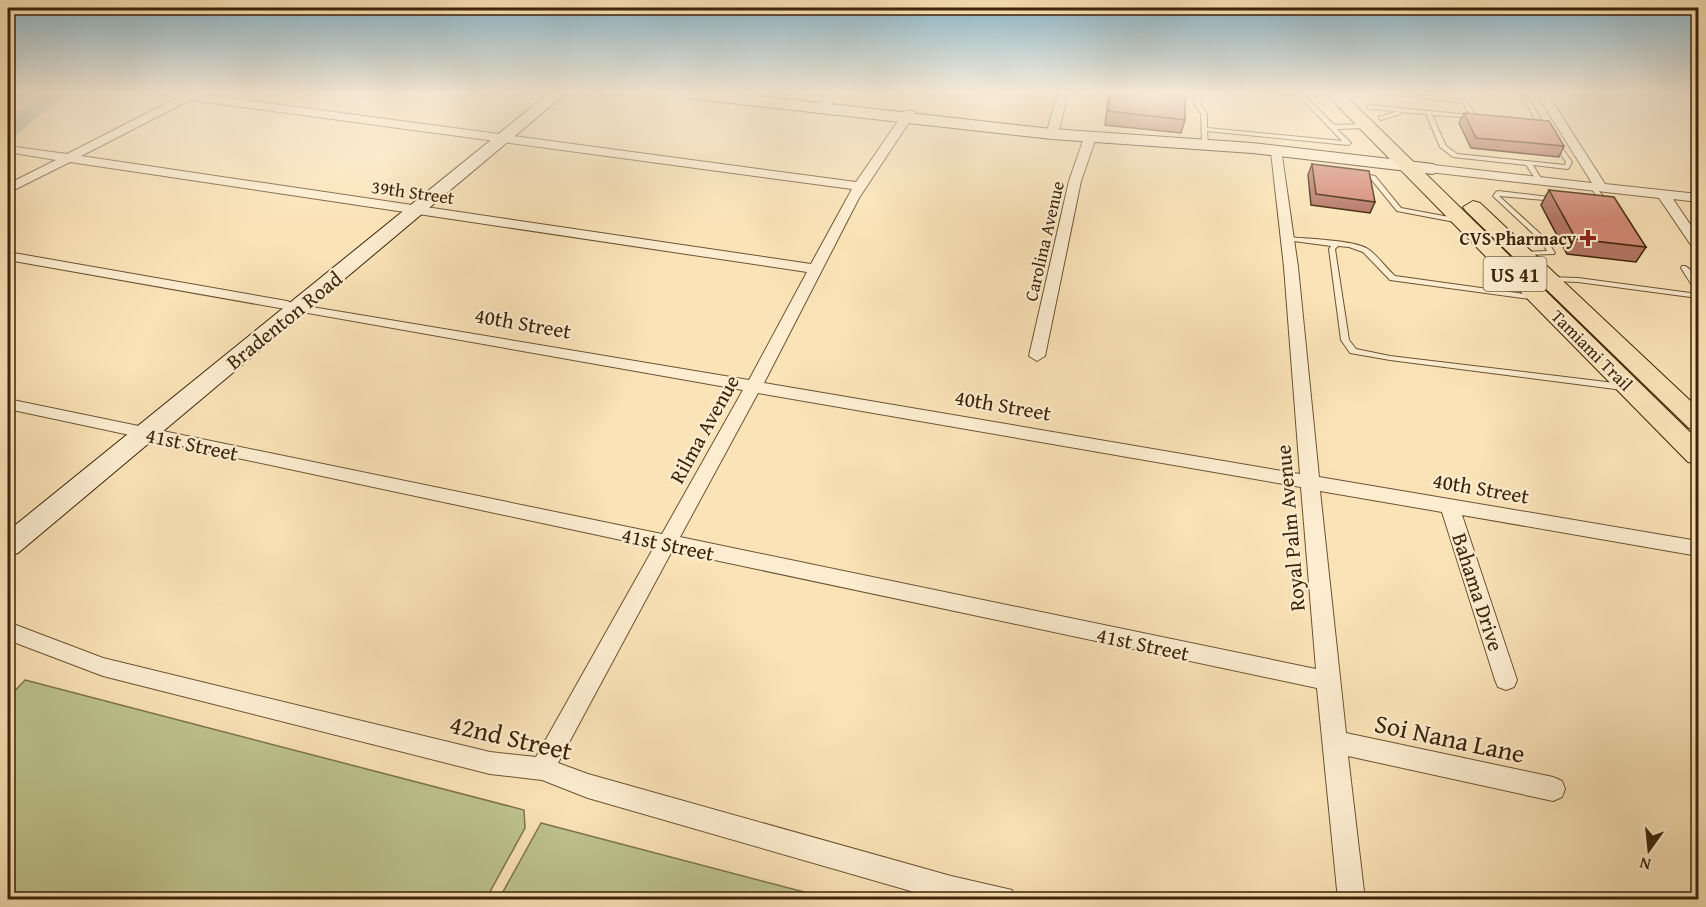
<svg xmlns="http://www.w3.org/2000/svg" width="1706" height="907" font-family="'Gentium Book Plus',serif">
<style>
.green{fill:#bec48e;stroke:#7d744a;stroke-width:1.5}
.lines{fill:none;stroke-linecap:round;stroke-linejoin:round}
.river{fill:#a0bfa8;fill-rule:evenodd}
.lane-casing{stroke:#6c5333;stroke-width:2}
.street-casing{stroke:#6c5333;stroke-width:2}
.secondary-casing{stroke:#3c2307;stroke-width:2}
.primary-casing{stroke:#3c2307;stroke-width:2}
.lane{fill:#fcedd0;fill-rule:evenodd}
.street{fill:#fcedd0;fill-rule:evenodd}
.secondary{fill:#fcedd0;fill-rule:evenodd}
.primary{fill:#fae3b7;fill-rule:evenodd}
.wall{fill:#b57665;stroke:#3c2307;stroke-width:1.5}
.building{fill:#d28976;stroke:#3c2307;stroke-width:1.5}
.poi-dot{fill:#8f2418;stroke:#fcedd0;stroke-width:2}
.labels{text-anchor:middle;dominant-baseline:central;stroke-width:4.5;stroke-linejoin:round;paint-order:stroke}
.far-street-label{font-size:18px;fill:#3c2307;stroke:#fcedd0}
.far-poi-label{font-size:18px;font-weight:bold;fill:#3c2307;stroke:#fcedd0;text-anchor:end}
.shield{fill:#fcedd0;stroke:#766043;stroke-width:1.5}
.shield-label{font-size:20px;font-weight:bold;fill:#3c2307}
.street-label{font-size:21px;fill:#3c2307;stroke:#fcedd0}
.near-street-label{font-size:26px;fill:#3c2307;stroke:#fcedd0}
</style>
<rect width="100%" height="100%" fill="#fae3b7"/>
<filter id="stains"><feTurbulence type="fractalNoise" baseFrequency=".00333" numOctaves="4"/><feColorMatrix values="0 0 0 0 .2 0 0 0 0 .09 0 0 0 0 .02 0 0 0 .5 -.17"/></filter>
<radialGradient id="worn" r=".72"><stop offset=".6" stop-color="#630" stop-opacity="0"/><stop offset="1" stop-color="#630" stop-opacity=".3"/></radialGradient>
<path class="green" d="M25,680L524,810L525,828L486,899H8V698Z
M541,823L831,899H499Z"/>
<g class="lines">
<path class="river" d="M43,93H72L54,103L16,135L8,136V120Z"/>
<defs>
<path id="lane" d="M1194,93H1200L1201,105L1207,114V128L1342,141L1299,96L1280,93L1303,94L1334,125L1365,124L1368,126L1365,128L1337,129L1351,143L1348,145L1207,131L1208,144L1205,146L1202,144L1201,114L1195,105Z
M1383,93H1403L1467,101L1477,117L1476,118L1432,115L1446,146L1457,154L1565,165L1566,162L1553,143L1556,141L1558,142L1572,162L1569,168L1567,169L1533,165L1542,180L1539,182L1537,181L1526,165L1453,157L1440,147L1426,114L1399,112L1401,113L1400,114L1381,120L1379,119V117L1398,111L1369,109L1366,107L1369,105L1470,115L1463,103Z
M1520,93H1525L1543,123L1542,124H1538Z
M1359,173L1375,176L1401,208L1460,219L1463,221L1460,223L1397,211L1371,179L1357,176V174Z
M1590,185H1594L1607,201V203L1598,204V202L1601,201L1589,186Z
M1498,191L1558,198L1559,199L1556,201L1499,196L1546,239L1555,253L1554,254L1522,255V253L1524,252L1547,251L1541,241L1494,197L1493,196L1496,192Z
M1288,237C1307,239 1354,240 1368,249C1377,255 1386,268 1395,276L1538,296L1542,298L1538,300L1390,280L1363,252L1349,247L1338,246L1335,249L1349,340L1356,349L1390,356L1623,384L1627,387L1623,390L1390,360L1350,353L1341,340L1329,249L1331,246L1286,240V238Z
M1682,266H1685C1693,270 1698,281 1698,290H1695L1681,268Z
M1548,277L1578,278L1698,294V298L1578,282L1551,281L1547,279Z"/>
<path id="street" d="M159,93H192L856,182L905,111H913L915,113L859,198L764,383L1300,474L1284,267L1271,152L1281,149L1298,267L1319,477L1698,541V556L1462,515L1517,680L1514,687L1506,690L1498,687L1495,680L1442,512L1320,491L1346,733L1553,777L1562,781L1565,789L1562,797L1553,801L1348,756L1365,900H1338L1317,688L672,551L558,763L588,774L951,876L1012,890L1015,900H942L588,798L542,780L490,774L103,676L8,640V622L103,658L490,752L536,757L654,547L8,409V399L662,534L743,390L8,260V252L287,301L294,304L749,380L807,272L70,162L8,193V184L56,160L8,152V146L67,154L177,98ZM190,100L852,189L811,264L81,156ZM758,393L1301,487L1316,669L680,537Z
M827,93H838L827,111H819L817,109Z
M1058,93H1068L1058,134L1052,137L1046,134Z
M1536,93H1547L1605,184L1698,194V202L1673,199L1698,236V249L1693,248L1659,198L1429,172L1427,169L1433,165L1592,183Z
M1692,93H1698V98L1694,97Z
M1091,132L1097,135L1081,181L1045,356L1037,361L1029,356L1069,181L1085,135Z"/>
<path id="secondary" d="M549,93H566L18,553L8,556V531Z
M680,93H732L1052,129L1252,143L1433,164L1442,169L1433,174L1252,153L1052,139L687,98Z"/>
<path id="primary" d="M1325,93H1343L1698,440V464L1688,462Z
M1473,201L1480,203L1698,408V430L1689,428L1466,211L1463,207Z"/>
</defs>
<use href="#lane" class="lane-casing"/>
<use href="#street" class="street-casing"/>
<use href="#secondary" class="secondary-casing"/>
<use href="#primary" class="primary-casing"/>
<use href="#lane" class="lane"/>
<use href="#street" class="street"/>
<use href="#secondary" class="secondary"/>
<use href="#primary" class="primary"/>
</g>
<path class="wall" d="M1109,93H1185V120L1181,133L1105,125Z
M1464,113L1564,146L1559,157L1471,148L1459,123Z
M1312,164L1375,202L1370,213L1311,205L1308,175Z
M1549,190L1646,247L1636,262L1567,254L1541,205Z"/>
<path class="building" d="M1110,93H1185V120L1108,111Z
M1464,113L1549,121L1564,146L1476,138Z
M1312,164L1369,171L1375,202L1316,194Z
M1549,190L1614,197L1646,247L1576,239Z"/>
<linearGradient id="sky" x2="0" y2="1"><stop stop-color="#8bb8ce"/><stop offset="0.42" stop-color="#fdf2df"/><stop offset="1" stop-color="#fdf2df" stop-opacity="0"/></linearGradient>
<rect width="1706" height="220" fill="url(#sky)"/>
<path class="poi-dot" d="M1585 229h6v6h6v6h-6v6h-6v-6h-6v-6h6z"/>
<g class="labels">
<g class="far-street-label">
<text transform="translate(413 192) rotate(8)">39th Street</text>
<text transform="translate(1044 241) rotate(-77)">Carolina Avenue</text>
<text transform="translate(1592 350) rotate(45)">Tamiami Trail</text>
</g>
<g class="far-poi-label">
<text x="1576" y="238">CVS Pharmacy</text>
</g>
<rect class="shield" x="1483.5" y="257" width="63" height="34" rx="4.5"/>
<g class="shield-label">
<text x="1515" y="274">US 41</text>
</g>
<g class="street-label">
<text transform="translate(284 320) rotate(-39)">Bradenton Road</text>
<text transform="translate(523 323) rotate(10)">40th Street</text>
<text transform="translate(1003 405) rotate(10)">40th Street</text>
<text transform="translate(704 429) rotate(-61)">Rilma Avenue</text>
<text transform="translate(192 444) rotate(12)">41st Street</text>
<text transform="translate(1481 488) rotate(10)">40th Street</text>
<text transform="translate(1290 528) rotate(-95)">Royal Palm Avenue</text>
<text transform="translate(668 544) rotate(12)">41st Street</text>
<text transform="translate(1478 592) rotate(72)">Bahama Drive</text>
<text transform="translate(1143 644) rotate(12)">41st Street</text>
</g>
<g class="near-street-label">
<text transform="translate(511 737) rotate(13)">42nd Street</text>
<text transform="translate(1450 738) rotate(12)">Soi Nana Lane</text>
</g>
</g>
<rect width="1706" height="907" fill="none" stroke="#fae3b7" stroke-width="30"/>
<rect x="9" y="9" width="1688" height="889" fill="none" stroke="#3c2307" stroke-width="3"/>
<rect x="15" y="15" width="1676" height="877" fill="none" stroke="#3c2307" stroke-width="1.5"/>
<g transform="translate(1649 850) rotate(195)" stroke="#fcedd0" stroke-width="4.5" paint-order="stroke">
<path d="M0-4.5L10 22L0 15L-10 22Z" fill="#3c2307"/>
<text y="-9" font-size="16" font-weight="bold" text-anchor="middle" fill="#3c2307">N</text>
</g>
<rect width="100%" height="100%" filter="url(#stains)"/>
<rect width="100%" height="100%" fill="url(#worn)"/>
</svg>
